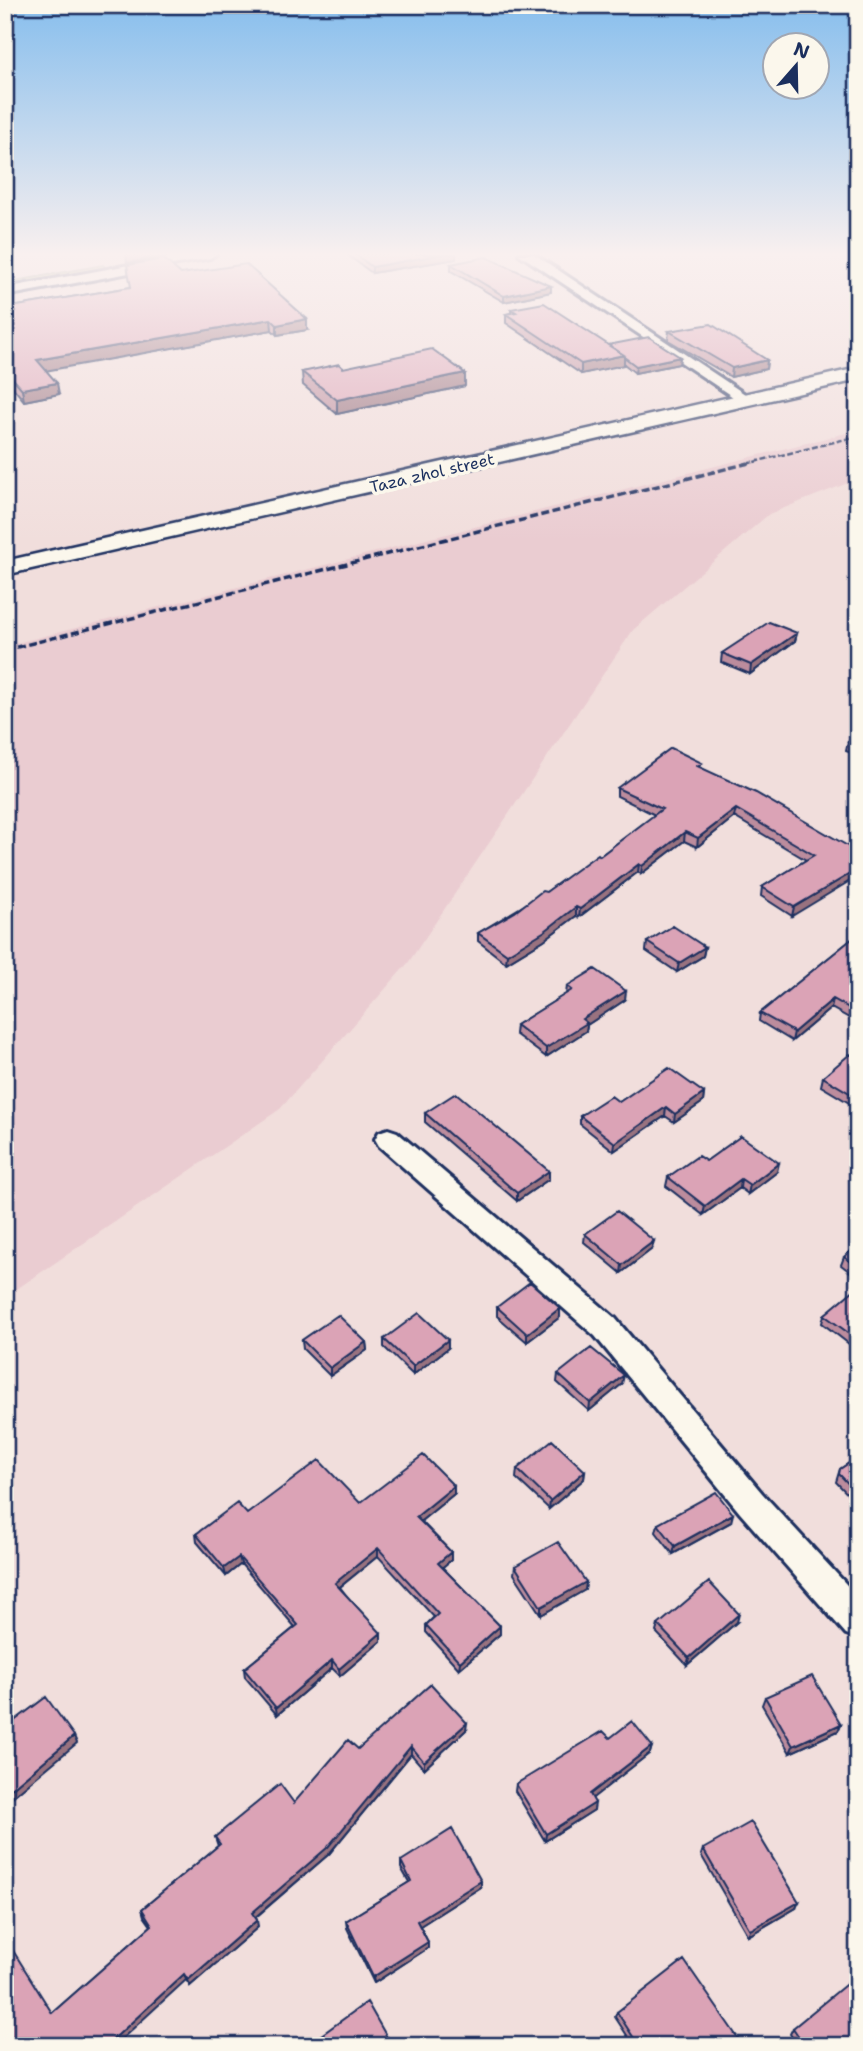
<svg xmlns="http://www.w3.org/2000/svg" width="863" height="2051" font-family="'Shantell Sans',sans-serif">
<style>
.built{fill:#eaccd1}
.green{fill:#cdde92;stroke:#748678;stroke-width:2}
.lines{fill:none;stroke-linecap:round;stroke-linejoin:round}
.street-casing{stroke:#1b2f5e;stroke-width:6}
.secondary-casing{stroke:#1b2f5e;stroke-width:5}
.street{fill:#fbf7ec;fill-rule:evenodd}
.secondary{fill:#fbf7ec;fill-rule:evenodd}
.rail-far1{stroke:#1b2f5e;stroke-width:2.5;stroke-dasharray:6 2.5;stroke-linecap:butt}
.rail{stroke:#1b2f5e;stroke-width:3.5;stroke-dasharray:8 3.5;stroke-linecap:butt}
.wall{fill:#bc8c9d;stroke:#1b2f5e;stroke-width:2}
.shaded-wall{fill:#99727f;stroke:#1b2f5e;stroke-width:2}
.building{fill:#dba3b6;stroke:#1b2f5e;stroke-width:2}
.labels{text-anchor:middle;dominant-baseline:central;stroke-width:7;stroke-linejoin:round;paint-order:stroke}
.far-street-label{font-size:16px;fill:#1b2f5e;stroke:#fbf7ec}
</style>
<rect width="100%" height="100%" fill="#f1dedc"/>
<filter id="ink" filterUnits="userSpaceOnUse"><feTurbulence type="fractalNoise" baseFrequency=".0143" numOctaves="2"/><feDisplacementMap in="SourceGraphic" scale="14" xChannelSelector="R" yChannelSelector="G"/><feConvolveMatrix kernelMatrix="1 2 1 2 8 2 1 2 1" color-interpolation-filters="sRGB"/></filter>
<g filter="url(#ink)">
<path class="built" d="M858,430V479L769,514L633,630L408,963L280,1109L5,1297V646Z"/>
<path class="green" d="M103,265L108,270L9,287L5,283Z"/>
<g class="lines">
<defs>
<path id="street" d="M188,254H216L210,258L5,296V288Z
M519,254H534L754,400L752,403H742Z
M388,1129L397,1132L615,1318L762,1493L858,1597V1638L846,1634L740,1513L595,1336L379,1146L375,1139L379,1132Z"/>
<path id="secondary" d="M858,368V380L5,575V561Z"/>
</defs>
<use href="#street" class="street-casing"/>
<use href="#secondary" class="secondary-casing"/>
<use href="#street" class="street"/>
<use href="#secondary" class="secondary"/>
<path class="rail-far1" d="M746,464L858,436"/>
<path class="rail" d="M5,650L753,462"/>
</g>
<path class="wall" d="M346,254H456V259L372,273Z
M451,264L551,286V292L504,302L451,271Z
M181,274L307,330L277,335L272,330L46,370L59,394L24,401L11,385L5,386V308L131,287Z
M511,309L608,345L680,357L679,364L635,373L624,364L581,374L506,323V314L511,313Z
M669,331L767,360L766,369L731,377L668,340Z
M343,368L465,386L337,414L303,385L302,372Z
M797,633L795,641L750,674L721,662L722,653Z
M858,735V755L846,751L848,742Z
M701,768L858,852L792,916L761,896L762,887L806,860L734,817L697,847L684,841L641,874L638,872L579,917L576,916L544,940L506,963L478,941V933L546,892L600,856L655,815L617,796V788Z
M858,934V1023L831,1008L792,1041L759,1021L760,1013Z
M647,942L705,947L703,956L677,972L646,951Z
M567,986L625,1000L587,1025L586,1031L546,1057L515,1034L516,1025L566,994Z
M858,1059V1105L856,1107L821,1086L823,1077Z
M704,1093L703,1102L674,1122L665,1116L614,1151L580,1124V1116L619,1102Z
M425,1113L549,1171V1179L517,1201L425,1122Z
M706,1161L777,1172L748,1194L740,1188L703,1215L666,1186L668,1177Z
M585,1234L652,1249L621,1273L584,1242Z
M858,1245V1278L841,1265L844,1257Z
M858,1291V1351L822,1323L824,1315Z
M497,1307L560,1308V1317L527,1342L497,1316Z
M384,1339L448,1348L413,1375L384,1347Z
M302,1340L366,1342L367,1350L330,1376L303,1349Z
M558,1374L622,1384L589,1411L557,1382Z
M858,1457V1505L836,1482L840,1469Z
M517,1469L585,1471L584,1479L549,1509L516,1478Z
M454,1494L421,1521L451,1552V1560L442,1567L500,1626V1634L459,1669L426,1632V1625L434,1617L378,1556L340,1587L381,1641L340,1676L332,1668L277,1715L245,1677L244,1669L295,1627L241,1564L226,1576L197,1542L196,1534L247,1514Z
M731,1522L673,1554L656,1532L658,1524Z
M515,1566L586,1582L585,1590L541,1615L514,1574Z
M737,1622L687,1665L656,1632L658,1625Z
M765,1697L841,1724L838,1731L790,1753L762,1705Z
M466,1730L424,1769L411,1754L329,1854L255,1918L258,1927L190,1986L186,1980L52,2013L151,1926L144,1916L142,1909L218,1846L215,1837L294,1803L358,1749Z
M610,1738L652,1746L650,1753L592,1798L594,1810L545,1841L515,1791L516,1784Z
M858,1744V1770L848,1754L851,1747Z
M703,1849L796,1908L748,1936L701,1855Z
M401,1861L481,1887L420,1926L428,1942V1948L374,1983L347,1928L346,1921L409,1882L401,1868Z
M617,2012L737,2046H634L615,2017Z
M793,2028L858,2046H798L790,2034Z"/>
<path class="shaded-wall" d="M126,254H152L153,258L127,263Z
M443,254H456V259L372,273V267Z
M551,286V292L504,302V296Z
M271,319L272,330L39,372L37,360Z
M307,319V330L277,335V325Z
M624,355V365L581,374V364Z
M680,357L679,364L635,373L636,366Z
M767,360L766,369L731,377L732,368Z
M465,373V386L337,414V400Z
M9,374L11,385L5,386V375Z
M57,383L59,394L24,401L22,389Z
M797,633L795,641L750,674L751,665Z
M736,809L734,817L697,847L698,838Z
M685,832L684,841L641,874L642,866Z
M639,864L638,872L579,917L580,909Z
M858,869V876L792,916L794,907Z
M576,907V916L544,940L506,963L507,954Z
M705,947L703,956L677,972L679,963Z
M626,991L625,1000L587,1025L586,1031L546,1057V1048L582,1019Z
M833,999L831,1008L792,1041L794,1032Z
M704,1093L703,1102L674,1122L675,1114Z
M666,1107L665,1116L614,1151L615,1143Z
M779,1163L777,1172L748,1194L750,1185Z
M549,1171V1179L517,1201V1193Z
M741,1179L740,1188L703,1215L705,1206Z
M654,1241L652,1249L621,1273L622,1265Z
M560,1308V1317L527,1342V1334Z
M448,1340V1348L413,1375V1366Z
M366,1342L367,1350L330,1376V1368Z
M624,1375L622,1384L589,1411L590,1403Z
M585,1471L584,1479L549,1509L550,1501Z
M454,1486V1494L416,1525V1517Z
M733,1514L731,1522L673,1554L675,1546Z
M378,1548V1556L336,1590L335,1583Z
M451,1552V1560L438,1571V1563Z
M239,1557L241,1564L226,1576L224,1568Z
M586,1582L585,1590L541,1615V1607Z
M739,1614L737,1622L687,1665L689,1658Z
M500,1626V1634L459,1669L460,1662Z
M381,1633V1641L340,1676L339,1669Z
M332,1660V1668L277,1715L276,1708Z
M467,1723L466,1730L424,1769V1762Z
M841,1724L838,1731L790,1753L793,1746Z
M74,1736L77,1743L5,1803V1794Z
M411,1746V1754L329,1854L253,1919L252,1913Z
M652,1746L650,1753L589,1801L590,1794Z
M595,1803L594,1810L545,1841L546,1834Z
M481,1881V1887L417,1928V1921Z
M799,1902L796,1908L748,1936L750,1930Z
M257,1920L258,1927L190,1986L188,1980Z
M428,1942V1948L374,1983L373,1977Z
M184,1974L186,1980L114,2046H106Z"/>
<path class="building" d="M355,254H443L372,267Z
M486,257L551,286L504,296L451,264Z
M164,259L181,274L246,264L307,319L277,325L271,319L37,360L57,383L22,389L9,374L5,375V308L131,287L127,265Z
M544,303L624,355L581,364L506,314L516,312L511,309Z
M711,324L767,360L732,368L669,331Z
M649,337L680,357L636,366L624,357V355L608,345Z
M432,349L465,373L337,400L302,372L339,364L343,368Z
M769,622L797,633L751,665L722,653Z
M858,735V746L848,742Z
M671,748L702,763L697,766L756,793L858,852V869L794,907L762,887L814,855L736,809L698,838L685,832L642,866L639,864L580,909L576,907L545,931L507,954L478,933L515,912L542,891L546,892L598,854L600,856L662,809L617,788Z
M673,926L705,947L679,963L647,942Z
M858,934V1013L833,999L794,1032L760,1013Z
M595,969L626,991L582,1019L587,1023L546,1048L516,1025L572,990L567,986Z
M850,1054L858,1059V1098L823,1077Z
M669,1068L704,1093L675,1114L666,1107L615,1143L580,1116L611,1096L619,1102Z
M456,1093L549,1171L517,1193L425,1113Z
M741,1136L779,1163L750,1185L741,1179L705,1206L668,1177L698,1156L706,1161Z
M617,1211L654,1241L622,1265L585,1234Z
M858,1245V1267L844,1257Z
M530,1282L560,1308L527,1334L497,1307Z
M855,1289L858,1291V1340L824,1315Z
M419,1313L448,1340L413,1366L384,1339Z
M338,1315L366,1342L330,1368L302,1340Z
M591,1348L624,1375L590,1403L558,1374Z
M552,1440L585,1471L550,1501L517,1469Z
M423,1455L454,1486L416,1517L451,1552L438,1563L500,1626L460,1662L426,1625L438,1614L378,1548L335,1583L381,1633L339,1669L332,1660L276,1708L244,1669L298,1625L239,1557L224,1568L196,1534L237,1503L247,1514L319,1460L360,1503Z
M858,1457V1494L839,1474L840,1469Z
M716,1492L733,1514L675,1546L658,1524Z
M558,1542L586,1582L541,1607L515,1566Z
M709,1582L739,1614L689,1658L658,1625Z
M812,1676L841,1724L793,1746L765,1697Z
M431,1684L467,1723L424,1762L411,1746L328,1847L252,1913L257,1920L188,1980L184,1974L106,2046H5V1942L7,1941L52,2013L152,1925L142,1909L220,1844L215,1837L280,1784L294,1803L348,1740L358,1749Z
M46,1697L74,1736L5,1794V1728Z
M632,1721L652,1746L590,1794L595,1803L546,1834L516,1784L603,1731L610,1738Z
M858,1744V1757L851,1747Z
M751,1822L799,1902L750,1930L703,1849Z
M452,1829L481,1881L417,1921L428,1942L373,1977L346,1921L411,1881L401,1861Z
M684,1960L740,2041L734,2046H639L617,2012Z
M856,1976L858,1978V2046H805L793,2028Z
M367,2002L392,2046H306Z"/>
</g>
<linearGradient id="sky" x2="0" y2="1"><stop stop-color="#87beed"/><stop offset="0.47" stop-color="#f9f0ef"/><stop offset="1" stop-color="#f9f0ef" stop-opacity="0"/></linearGradient>
<rect width="863" height="541" fill="url(#sky)"/>
<g class="labels">
<g class="far-street-label">
<text transform="translate(432 473) rotate(-13)">Taza zhol street</text>
</g>
</g>
<rect width="863" height="2051" fill="none" stroke="#fbf7ec" stroke-width="28"/>
<rect x="14" y="14" width="835" height="2023" fill="none" stroke="#1b2f5e" stroke-width="2.5" filter="url(#ink)"/>
<g transform="translate(796 66) rotate(20)"><circle r="33" fill="#fbf7ec" stroke="#a1a7b3" stroke-width="2"/>
<path d="M0-5L12 26L0 18L-12 26Z" fill="#1b2f5e"/>
<text y="-10" font-size="19" font-weight="bold" text-anchor="middle" fill="#1b2f5e">N</text>
</g>
</svg>
